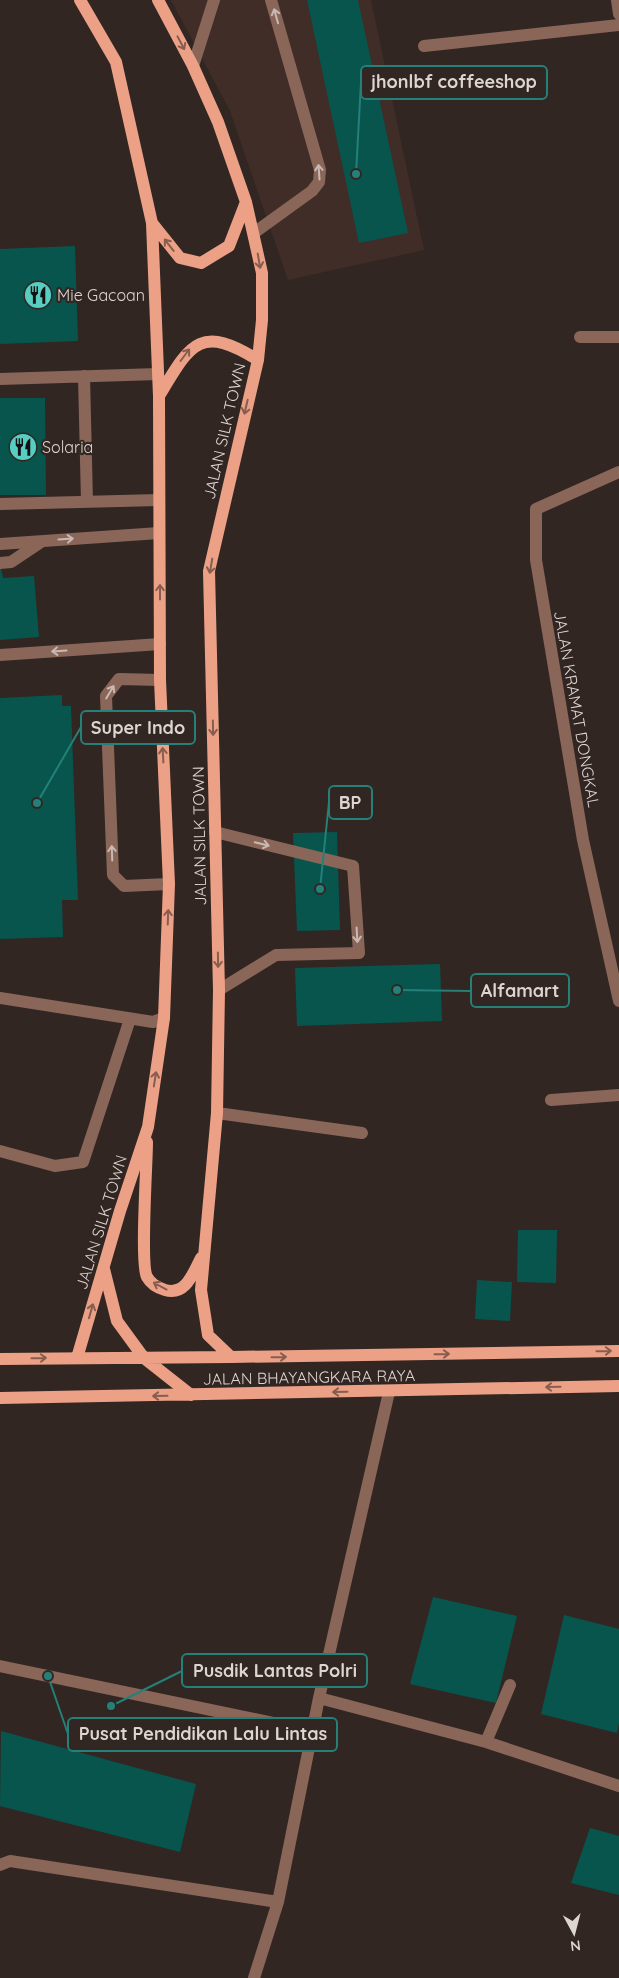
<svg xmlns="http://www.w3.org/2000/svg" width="619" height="1978" font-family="Quicksand,sans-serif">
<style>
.built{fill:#402d27}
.building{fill:#08554e}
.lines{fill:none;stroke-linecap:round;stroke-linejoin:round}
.minor{stroke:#8a6659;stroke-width:12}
.major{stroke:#eca187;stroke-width:12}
.oneway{stroke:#c8b9b4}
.oneway2{stroke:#865d4f}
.labels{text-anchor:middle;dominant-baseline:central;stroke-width:4.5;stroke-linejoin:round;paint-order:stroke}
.poi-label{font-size:16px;fill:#ddd5d2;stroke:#322622;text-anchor:start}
.street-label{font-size:16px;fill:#ddd5d2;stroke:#322622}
.leader{fill:none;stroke:#248078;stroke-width:2}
.callout-dot{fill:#248078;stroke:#322622;stroke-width:2}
.callout{fill:#322622;stroke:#248078;stroke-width:2}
.callout-label{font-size:18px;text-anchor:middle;font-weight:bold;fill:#ddd5d2}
</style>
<rect width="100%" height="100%" fill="#322622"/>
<path class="built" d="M171,0H371L424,250L288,280L230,111Z"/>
<path class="building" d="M307,0H358L408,233L359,243Z
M75,246L78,341L0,344V249Z
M0,398H45L46,495H0Z
M0,562L3,578L34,576L39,637L0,640Z
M62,695V706H71L78,900H62L63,937L0,939V698Z
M337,832L340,930L297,931L293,833Z
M440,964L442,1021L297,1026L295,968Z
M518,1230H557L556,1283L517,1282Z
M477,1280L512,1282L510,1321L475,1319Z
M433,1597L517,1616L496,1703L410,1684Z
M564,1615L619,1629V1723L617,1733L541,1714Z
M1,1731L196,1784L180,1852L0,1806Z
M590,1828L619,1836V1895L571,1883Z"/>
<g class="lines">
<path class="minor" d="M617,0L619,14
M424,46L619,25
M193,66L214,0
M254,233L312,191L319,182L320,170L271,0
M580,337H619
M84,376L87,502
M0,379L158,374
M619,472L536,509V560L583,840L619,1001
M0,504L159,500
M0,544L159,533
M0,563L11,562L41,542
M0,655L160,644
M160,680L119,679L106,696L113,875L124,886L169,884
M215,832L353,866L359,953L276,955L219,990
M0,998L153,1022L164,1018
M551,1100L619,1095
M217,1113L362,1133
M0,1151L55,1166L83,1162L130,1019
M0,1666L312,1731
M319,1698L486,1742L510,1685
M486,1742L619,1786
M0,1865L10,1861L278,1902
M254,1978L278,1902L319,1698L389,1392"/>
<path class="major" d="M158,0L193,66L218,122L246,202L262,273V320L258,360L209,571L219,990L217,1113L201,1290L208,1335L231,1357
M152,223L180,258L201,263L229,246L246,202
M159,396C190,345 199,323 258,360
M147,1142C147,1164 140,1264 147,1277C151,1284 158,1288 165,1290C186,1296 193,1273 201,1258
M104,1269L117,1321L144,1358L191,1395
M77,1358L120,1211L148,1127L164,1018L169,884L160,680L159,396L152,223L116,62L80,0
M0,1359L231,1357L619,1351
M0,1398L619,1386"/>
</g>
<defs><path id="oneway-shaft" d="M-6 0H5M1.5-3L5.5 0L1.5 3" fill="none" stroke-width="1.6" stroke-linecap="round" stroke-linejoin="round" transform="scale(1.25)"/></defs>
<g class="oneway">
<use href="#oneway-shaft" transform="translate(276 16) rotate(-106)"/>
<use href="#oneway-shaft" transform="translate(319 172) rotate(-94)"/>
<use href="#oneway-shaft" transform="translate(66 539) rotate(-4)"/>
<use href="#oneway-shaft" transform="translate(59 651) rotate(176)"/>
<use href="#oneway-shaft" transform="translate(110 692) rotate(-59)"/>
<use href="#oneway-shaft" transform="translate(262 844) rotate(14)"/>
<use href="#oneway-shaft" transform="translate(112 853) rotate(-92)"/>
<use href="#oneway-shaft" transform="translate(357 935) rotate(87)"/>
</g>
<g class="oneway2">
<use href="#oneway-shaft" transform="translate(181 43) rotate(62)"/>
<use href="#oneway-shaft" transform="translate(169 245) rotate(-128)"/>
<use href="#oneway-shaft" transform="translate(259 261) rotate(80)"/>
<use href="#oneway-shaft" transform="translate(185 355) rotate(-53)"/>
<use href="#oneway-shaft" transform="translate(246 407) rotate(103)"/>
<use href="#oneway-shaft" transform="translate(211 566) rotate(100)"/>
<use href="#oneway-shaft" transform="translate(160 592) rotate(-90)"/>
<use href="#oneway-shaft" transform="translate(213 728) rotate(89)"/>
<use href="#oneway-shaft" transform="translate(163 755) rotate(-93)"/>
<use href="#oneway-shaft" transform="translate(168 917) rotate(-88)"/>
<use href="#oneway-shaft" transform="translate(218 960) rotate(89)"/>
<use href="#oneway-shaft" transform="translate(155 1079) rotate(-81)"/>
<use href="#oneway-shaft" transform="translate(160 1286) rotate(-152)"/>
<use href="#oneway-shaft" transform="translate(91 1311) rotate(-74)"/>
<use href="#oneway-shaft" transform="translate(604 1351) rotate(-1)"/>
<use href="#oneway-shaft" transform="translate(442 1354) rotate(-1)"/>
<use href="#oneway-shaft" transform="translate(279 1357) rotate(-1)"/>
<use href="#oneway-shaft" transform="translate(39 1358) rotate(-1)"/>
<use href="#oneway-shaft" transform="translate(553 1387) rotate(179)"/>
<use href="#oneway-shaft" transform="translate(340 1392) rotate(179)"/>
<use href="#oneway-shaft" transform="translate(160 1396) rotate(179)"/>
</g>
<defs>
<symbol id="restaurant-disc" viewBox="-11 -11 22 22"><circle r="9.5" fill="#57cec1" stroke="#322622"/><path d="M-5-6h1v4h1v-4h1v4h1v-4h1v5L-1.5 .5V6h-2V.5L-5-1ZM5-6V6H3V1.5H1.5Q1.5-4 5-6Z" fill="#111"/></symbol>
</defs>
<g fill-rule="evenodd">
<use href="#restaurant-disc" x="22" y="279" width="32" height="32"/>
<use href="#restaurant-disc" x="7" y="431" width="32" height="32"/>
</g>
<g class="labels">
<g class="poi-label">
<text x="57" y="295">Mie Gacoan</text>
<text x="42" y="447">Solaria</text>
</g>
<g class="street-label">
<text transform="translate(224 431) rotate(-77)">JALAN SILK TOWN</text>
<text transform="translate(577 709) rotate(80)">JALAN KRAMAT DONGKAL</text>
<text transform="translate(199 836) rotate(-91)">JALAN SILK TOWN</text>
<text transform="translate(101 1222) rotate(-73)">JALAN SILK TOWN</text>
<text transform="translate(309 1377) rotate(-1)">JALAN BHAYANGKARA RAYA</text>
</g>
</g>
<path class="leader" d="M356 174L361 82M37 803L81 727M320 889L329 802M397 990L471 991M111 1706L182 1671M48 1676L68 1734"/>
<g class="callout-dot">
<circle cx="356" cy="174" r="5"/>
<circle cx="37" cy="803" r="5"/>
<circle cx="320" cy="889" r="5"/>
<circle cx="397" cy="990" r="5"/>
<circle cx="111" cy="1706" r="5"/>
<circle cx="48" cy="1676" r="5"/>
</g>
<g class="callout">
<rect x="361" y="66" width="186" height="33" rx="5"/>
<rect x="81" y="711" width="114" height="33" rx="5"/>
<rect x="329" y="786" width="43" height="33" rx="5"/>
<rect x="471" y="974" width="98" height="33" rx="5"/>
<rect x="182" y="1654" width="185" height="33" rx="5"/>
<rect x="68" y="1718" width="269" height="33" rx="5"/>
</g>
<g class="callout-label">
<text x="454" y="88">jhonlbf coffeeshop</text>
<text x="138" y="734">Super Indo</text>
<text x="350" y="809">BP</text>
<text x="520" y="997">Alfamart</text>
<text x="275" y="1677">Pusdik Lantas Polri</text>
<text x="203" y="1740">Pusat Pendidikan Lalu Lintas</text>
</g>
<g transform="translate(574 1933) rotate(173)" stroke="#322622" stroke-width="4" paint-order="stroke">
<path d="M0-4L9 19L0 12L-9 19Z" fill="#ddd5d2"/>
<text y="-8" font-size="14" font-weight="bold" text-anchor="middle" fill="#ddd5d2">N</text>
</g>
</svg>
